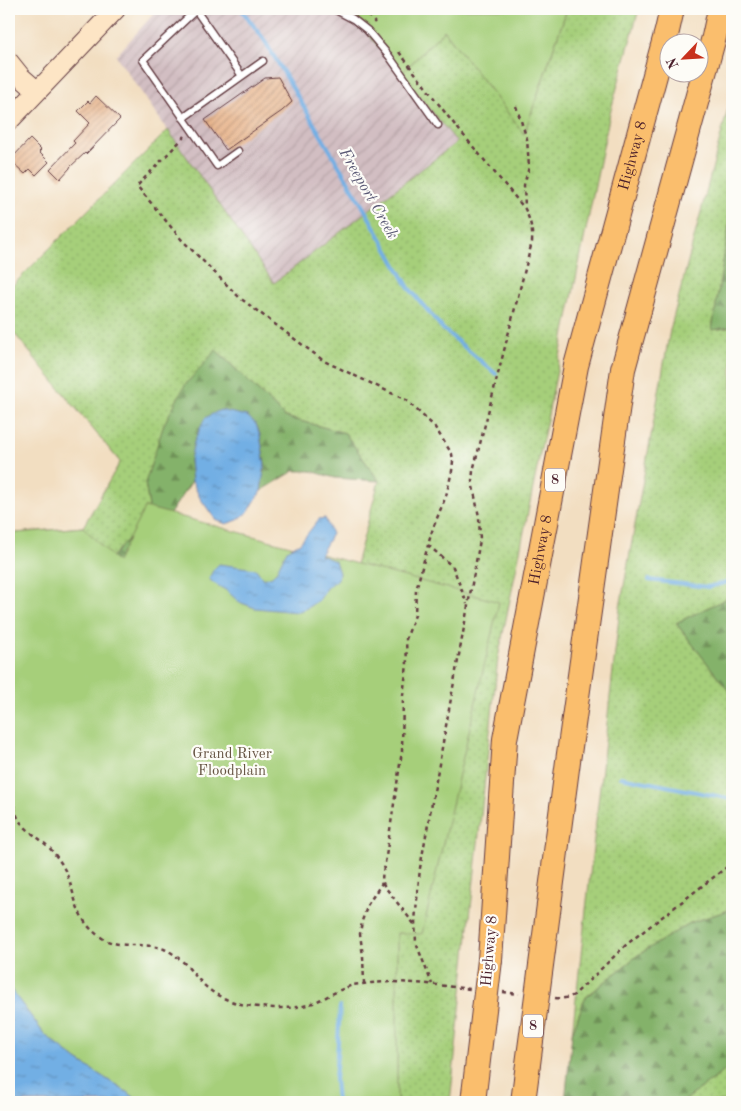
<svg xmlns="http://www.w3.org/2000/svg" width="741" height="1111" font-family="'Old Standard TT',serif">
<style>
.industrial{fill:url(#industrial-furrows)}
.grass{fill:url(#grass-dots);stroke:#787752}
.forest{fill:url(#forest-firs);stroke:#67684a}
.park{fill:#a6cf7a;stroke:#787752}
.water{fill:url(#water-ripples);stroke:#5e6788}
.lines{fill:none;stroke-linecap:round;stroke-linejoin:round}
.stream{stroke:#72afe4;stroke-width:4}
.building{fill:url(#building-hatch)}
.service-casing{stroke:#633c42;stroke-width:9}
.secondary-casing{stroke:#633c42;stroke-width:21}
.motorway-casing{stroke:#633c42;stroke-width:26}
.path{stroke:#633c42;stroke-width:2.5;stroke-dasharray:4 4;stroke-linecap:butt}
.service{stroke:#fff;stroke-width:6}
.secondary{stroke:#fde5c5;stroke-width:19}
.motorway{stroke:#fabe6d;stroke-width:24}
.motorway-bridge-casing{stroke:#633c42;stroke-width:26;stroke-linecap:butt}
.motorway-bridge{stroke:#fabe6d;stroke-width:24}
.labels{text-anchor:middle;dominant-baseline:central;stroke-width:4.5;stroke-linejoin:round;paint-order:stroke}
.shield{fill:#fdfcf7;stroke:#806168;stroke-width:1}
.shield-label{font-size:14px;font-weight:bold;fill:#4a1f2b}
.street-label{font-size:15px;fill:#4a1f2b;stroke:#fdfcf7}
.park-label{font-size:15px;fill:#665443;stroke:#fdfcf7}
.water-label{font-size:16px;font-style:italic;fill:#5a5975;stroke:#fdfcf7}
</style>
<defs>
<pattern id="industrial-furrows" width="10" height="10" patternUnits="userSpaceOnUse" patternTransform="scale(1.25)"><rect width="10" height="10" fill="#d2bec2"/><path d="M-1 1l2-2M0 10L10 0M9 11l2-2" fill="none" stroke="#b6a3a7"/></pattern>
<pattern id="grass-dots" width="8" height="8" patternUnits="userSpaceOnUse" patternTransform="scale(1.25)"><rect width="8" height="8" fill="#a6cf7a"/><path d="M2 2h.1M6 6h.1" fill="none" stroke="#90b16a" stroke-width="1.8" stroke-linecap="round"/></pattern>
<pattern id="forest-firs" width="22" height="20" patternUnits="userSpaceOnUse" patternTransform="scale(1.25)"><rect width="22" height="20" fill="#84b26a"/><path d="M5 1l3.5 6h-7zM16 11l3.5 6h-7z" fill="#6e9057"/></pattern>
<pattern id="water-ripples" width="26" height="14" patternUnits="userSpaceOnUse" patternTransform="scale(1.25)"><rect width="26" height="14" fill="#72afe4"/><path d="M2 4q2-2 4 0t4 0M15 11q2-2 4 0t4 0" fill="none" stroke="#608eb9"/></pattern>
<pattern id="building-hatch" width="6" height="6" patternUnits="userSpaceOnUse" patternTransform="scale(1.25)"><rect width="6" height="6" fill="#e7b38a"/><path d="M-1 1l2-2M0 6l6-6M5 7l2-2" fill="none" stroke="#bd9171"/></pattern>
</defs>
<rect width="100%" height="100%" fill="#fdfcf7"/>
<filter id="ink" filterUnits="userSpaceOnUse"><feTurbulence type="fractalNoise" baseFrequency=".02" numOctaves="2"/><feDisplacementMap in="SourceGraphic" scale="10" xChannelSelector="R" yChannelSelector="G"/><feConvolveMatrix kernelMatrix="1 2 1 2 8 2 1 2 1" color-interpolation-filters="sRGB"/></filter>
<filter id="wash" filterUnits="userSpaceOnUse"><feTurbulence type="fractalNoise" baseFrequency=".0096" numOctaves="4" result="noise"/><feDisplacementMap in="SourceGraphic" scale="20" xChannelSelector="R" yChannelSelector="G"/><feGaussianBlur stdDeviation="1.12" result="paint"/><feColorMatrix in="noise" values="0 0 0 0 0 0 0 0 0 0 0 0 0 0 0 0 0 1.4 0 .05"/><feComposite in="paint" operator="in"/></filter>
<g filter="url(#wash)">
<rect width="100%" height="100%" fill="#f2dec1"/>
<path class="industrial" d="M158,9H347L458,142L274,283L116,56Z"/>
<path class="grass" d="M567,9H639L610,113L498,658L450,1102H311L9,987L349,590L379,481L345,433L285,417L216,350L145,483L149,506L131,536L96,574L9,535L16,533L83,527L120,462L9,327V289L168,130L274,283L457,142L401,74L444,30L524,134Z
M732,93V208L712,330L732,327V596L676,623L732,695V909L690,923L638,955L585,998L572,1034L620,608L670,330Z
M732,1065V1102H683Z"/>
<path class="forest" d="M732,208V327L712,330Z
M216,350L285,417L345,433L379,481L335,478L311,471H294L261,491L265,464L260,435L256,424L190,460L192,481L141,557L96,574L131,536L149,506L145,483L164,424L185,385Z
M732,596V695L676,623Z
M732,909V1065L683,1102H565L572,1034L585,998L638,955L690,923Z"/>
<path class="park" d="M347,9H567L524,134L444,30L401,74Z
M145,507L499,602L422,934L397,933V1102H142L77,1060L45,1035L9,987V535L16,533L83,527L117,562Z"/>
<path class="water" d="M220,410L247,416L256,424L260,435L265,464L261,491L249,511L238,520L226,524L221,522L215,519L200,498L192,481L190,460L194,442L205,418Z
M325,518L332,534L320,555L335,561L339,573L338,579L326,588L320,599L307,608L297,612L255,608L239,602L227,591L212,582L209,578L214,569L219,564L256,569L263,579L272,576L276,572L287,550L300,543L319,519Z
M9,987L45,1035L77,1060L142,1102H9Z"/>
<g class="lines">
<path class="stream" d="M241,9L263,38L357,196L409,288L443,329L496,374
M649,580L708,587L732,581
M621,777L732,799
M337,1102L335,1079L338,1042L340,1007"/>
</g>
<g id="blocks">
<path class="building" d="M278,77L292,102L282,111L226,150L205,120L265,78Z
M96,96L120,119L86,154L85,153L70,167V168L60,179L50,169L75,143L73,141L90,123L78,111L88,101L90,103Z
M30,139L41,150L39,152L49,162L36,175L30,169L25,174L10,160Z"/>
</g>
</g>
<g filter="url(#ink)">
<use href="#blocks" fill-opacity="0" stroke="#633c42" stroke-width="1"/>
<g class="lines">
<defs>
<path id="service" d="M195,9L242,76
M197,9L143,60L217,166L238,151
M334,9L353,19L367,30L389,56L438,125
M183,118L263,61"/>
<path id="secondary" d="M9,62L21,77L37,91
M9,121L116,9"/>
<g id="motorway">
<path d="M543,950L568,761L623,369L714,37L720,9"/>
<path id="s1" d="M490,960L505,739L576,366L667,31L672,9"/>
</g>
</defs>
<use href="#service" class="service-casing"/>
<use href="#secondary" class="secondary-casing"/>
<use href="#motorway" class="motorway-casing"/>
<path class="path" d="M363,9L375,23
M399,52L450,119L525,209C530,220 533,229 532,242L473,471L472,481L479,517L480,540L420,868L415,921L416,943L432,984
M516,106L527,139L529,167L524,185L525,207
M185,136L137,186L181,239L240,298L324,361L406,400L434,426L452,454L453,461L452,471L446,496L433,528L428,545L453,567L467,604
M9,775C13,789 12,807 19,820C25,829 36,836 44,843C51,848 56,856 61,863C78,891 71,918 102,938C121,950 144,941 164,949C169,951 174,954 177,957C186,963 193,974 201,982C220,1002 246,1007 274,1008C285,1008 297,1008 307,1005C323,1000 337,990 353,985C359,984 365,984 371,983C404,980 437,985 470,989
M414,924L385,887C380,879 383,872 385,863L402,751L403,695L407,665L406,639L415,615L416,590L428,545
M364,984L363,956L360,934L362,921L368,904L382,883
M503,992L519,994
M555,998C562,999 568,998 574,995L627,944L732,863"/>
<use href="#service" class="service"/>
<use href="#secondary" class="secondary"/>
<use href="#motorway" class="motorway"/>
<defs>
<path id="motorway-bridge" d="M473,1102L490,960
M523,1102L543,950"/>
</defs>
<use href="#motorway-bridge" class="motorway-bridge-casing"/>
<use href="#motorway-bridge" class="motorway-bridge"/>
</g>
</g>
<g class="labels">
<g class="shield">
<rect x="545" y="468.5" width="20" height="23" rx="4"/>
<rect x="523" y="1014.5" width="20" height="23" rx="4"/>
</g>
<g class="shield-label">
<text x="555" y="480">8</text>
<text x="533" y="1026">8</text>
</g>
<g class="street-label">
<text stroke="none"><textPath href="#s1" startOffset="819">Highway 8</textPath></text>
<text stroke="none"><textPath href="#s1" startOffset="414">Highway 8</textPath></text>
<text transform="translate(490 951) rotate(-85)">Highway 8</text>
</g>
<g class="park-label">
<text x="232" y="754">Grand River<tspan x="232" dy="17">Floodplain</tspan></text>
</g>
<g class="water-label">
<text transform="translate(368 194) rotate(60)">Freeport Creek</text>
</g>
</g>
<rect width="741" height="1111" fill="none" stroke="#fdfcf7" stroke-width="30"/>
<g transform="translate(684 58) rotate(245)"><circle r="24" fill="#fdfcf7" stroke="#b5a4a5"/>
<path d="M0-4L9 19L0 12L-9 19Z" fill="#c8321e"/>
<text y="-8" font-size="14" font-weight="bold" text-anchor="middle" fill="#4a1f2b">N</text>
</g>
</svg>
